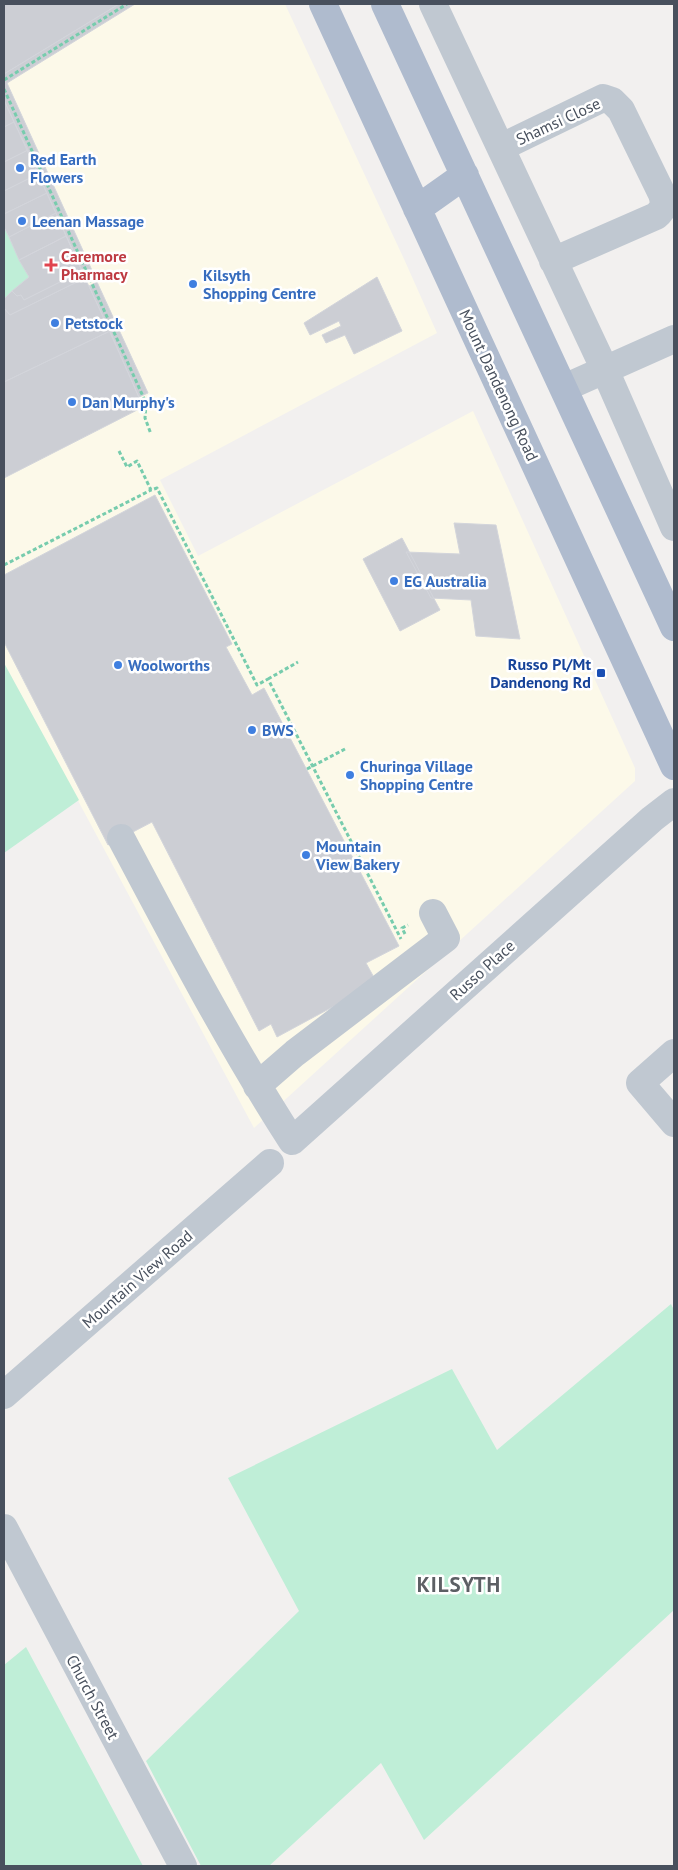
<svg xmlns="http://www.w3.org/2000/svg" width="678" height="1870" font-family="'PT Sans',sans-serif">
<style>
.commercial{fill:#fcf9e9}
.green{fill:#bfeed7}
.building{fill:#ccced4;stroke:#d3d5db}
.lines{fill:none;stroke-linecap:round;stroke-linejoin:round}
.path{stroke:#77ccad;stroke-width:3;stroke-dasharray:4 2.5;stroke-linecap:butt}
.minor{stroke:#c0c8d1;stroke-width:28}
.major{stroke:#afbbce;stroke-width:28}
.shop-dot{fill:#3f7fe0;stroke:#fff;stroke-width:2}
.health-dot{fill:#e0444e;stroke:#fff;stroke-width:2}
.transit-dot{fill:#1a4fb4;stroke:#fff;stroke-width:2}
.labels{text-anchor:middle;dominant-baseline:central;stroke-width:5;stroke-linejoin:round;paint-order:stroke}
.street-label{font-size:16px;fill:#48505d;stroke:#fff}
.shop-label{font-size:16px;font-weight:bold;fill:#366cbe;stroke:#fff;text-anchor:start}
.health-label{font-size:16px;font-weight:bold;fill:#be3a42;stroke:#fff;text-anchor:start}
.transit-label{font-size:16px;font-weight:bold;fill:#164399;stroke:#fff;text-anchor:end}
.district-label{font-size:21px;font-weight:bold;letter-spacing:1px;fill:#5c5f64;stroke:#fff}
</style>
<rect width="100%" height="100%" fill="#f2f0ef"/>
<path class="commercial" d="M4,4H285L404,259L437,333L160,480L198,556L473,411L635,768V781L254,1128L4,663V299L28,277L4,227Z"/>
<path class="green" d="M4,227L29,277L4,299Z
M4,663L79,800L4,853Z
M671,1304L674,1310V1610L424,1840L381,1763L269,1866H201L146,1761L299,1611L228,1478L452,1369L497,1450Z
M26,1647L143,1866H4V1665Z"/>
<path class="building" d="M4,4H119L4,74Z
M119,4H135L7,83L95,277L87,281L4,100V74Z
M4,100L14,122L4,127Z
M14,122L28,150L4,162V127Z
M28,150L38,174L4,191V162Z
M38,174L47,193L4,214V191Z
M47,193L56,213L9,237L4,227V214Z
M56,213L66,236L19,260L9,237Z
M66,236L82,271L24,300L21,295L17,296L12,291L29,277L19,260Z
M82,271L85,278L10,315L4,308V299L12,291L17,296L21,295L24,300Z
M377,277L402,331L354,354L345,335L326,343L322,335L341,326L339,321L310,335L304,323Z
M85,278L110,331L4,382V308L10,315Z
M97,282L148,393L139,397L89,286Z
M110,331L143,407L4,478V382Z
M155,495L232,644L226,647L252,695L264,688L399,946L366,963L377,983L277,1037L271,1024L259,1031L152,822L108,845L4,642V575Z
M454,523L496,525L520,639L476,636L471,600L431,598L406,552L460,554Z
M402,538L440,610L400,631L363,559Z"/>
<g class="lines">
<path class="path" d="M4,80L127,4
M4,89L146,403L145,418L151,434
M119,451L127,467L137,461L151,490L157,488L257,685L268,679L401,939
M4,565L151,490
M268,679L298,662
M307,769L345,749
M405,934L402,928L408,925"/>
<path class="minor" d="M433,4L605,370L674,527
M502,147L603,98L612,101L621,110L662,194C665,204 664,209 656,216L553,261
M564,388L674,339
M121,838C175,940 229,1043 292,1141L652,819L674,802
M674,1053L640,1083L674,1123
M257,1086L295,1053L446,938L433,913
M4,1395L270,1163
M4,1528L183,1866"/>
<path class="major" d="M323,4L674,766
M385,4L674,627
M417,209L465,175"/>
</g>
<g class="shop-dot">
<circle cx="20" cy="168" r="5"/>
<circle cx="22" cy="221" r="5"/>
<circle cx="193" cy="284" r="5"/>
<circle cx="55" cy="323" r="5"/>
<circle cx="72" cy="402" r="5"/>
<circle cx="394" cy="581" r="5"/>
<circle cx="118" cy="665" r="5"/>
<circle cx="252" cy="730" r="5"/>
<circle cx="350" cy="775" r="5"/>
<circle cx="306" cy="855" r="5"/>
</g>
<path class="health-dot" d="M48.5 257.5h5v5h5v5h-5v5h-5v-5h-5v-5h5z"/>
<rect class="transit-dot" x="596" y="668" width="10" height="10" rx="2.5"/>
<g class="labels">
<g class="street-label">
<text transform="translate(558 121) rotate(-25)">Shamsi Close</text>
<text transform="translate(499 385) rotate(65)">Mount Dandenong Road</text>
<text transform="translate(482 970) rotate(-42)">Russo Place</text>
<text transform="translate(137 1279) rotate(-41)">Mountain View Road</text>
<text transform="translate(93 1697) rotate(62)">Church Street</text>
</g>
<g class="shop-label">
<text x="30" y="159">Red Earth<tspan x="30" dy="18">Flowers</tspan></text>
<text x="32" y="221">Leenan Massage</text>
<text x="203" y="275">Kilsyth<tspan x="203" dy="18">Shopping Centre</tspan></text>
<text x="65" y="323">Petstock</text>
<text x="82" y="402">Dan Murphy's</text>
<text x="404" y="581">EG Australia</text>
<text x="128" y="665">Woolworths</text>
<text x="262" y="730">BWS</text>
<text x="360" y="766">Churinga Village<tspan x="360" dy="18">Shopping Centre</tspan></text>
<text x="316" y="846">Mountain<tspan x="316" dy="18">View Bakery</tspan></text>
</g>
<g class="health-label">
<text x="61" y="256">Caremore<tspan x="61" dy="18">Pharmacy</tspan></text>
</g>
<g class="transit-label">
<text x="591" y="664">Russo Pl/Mt<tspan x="591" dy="18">Dandenong Rd</tspan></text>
</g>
<g class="district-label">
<text x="459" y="1584">KILSYTH</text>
</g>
</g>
<rect width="678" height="1870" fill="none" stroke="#48505d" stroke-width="10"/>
</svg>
